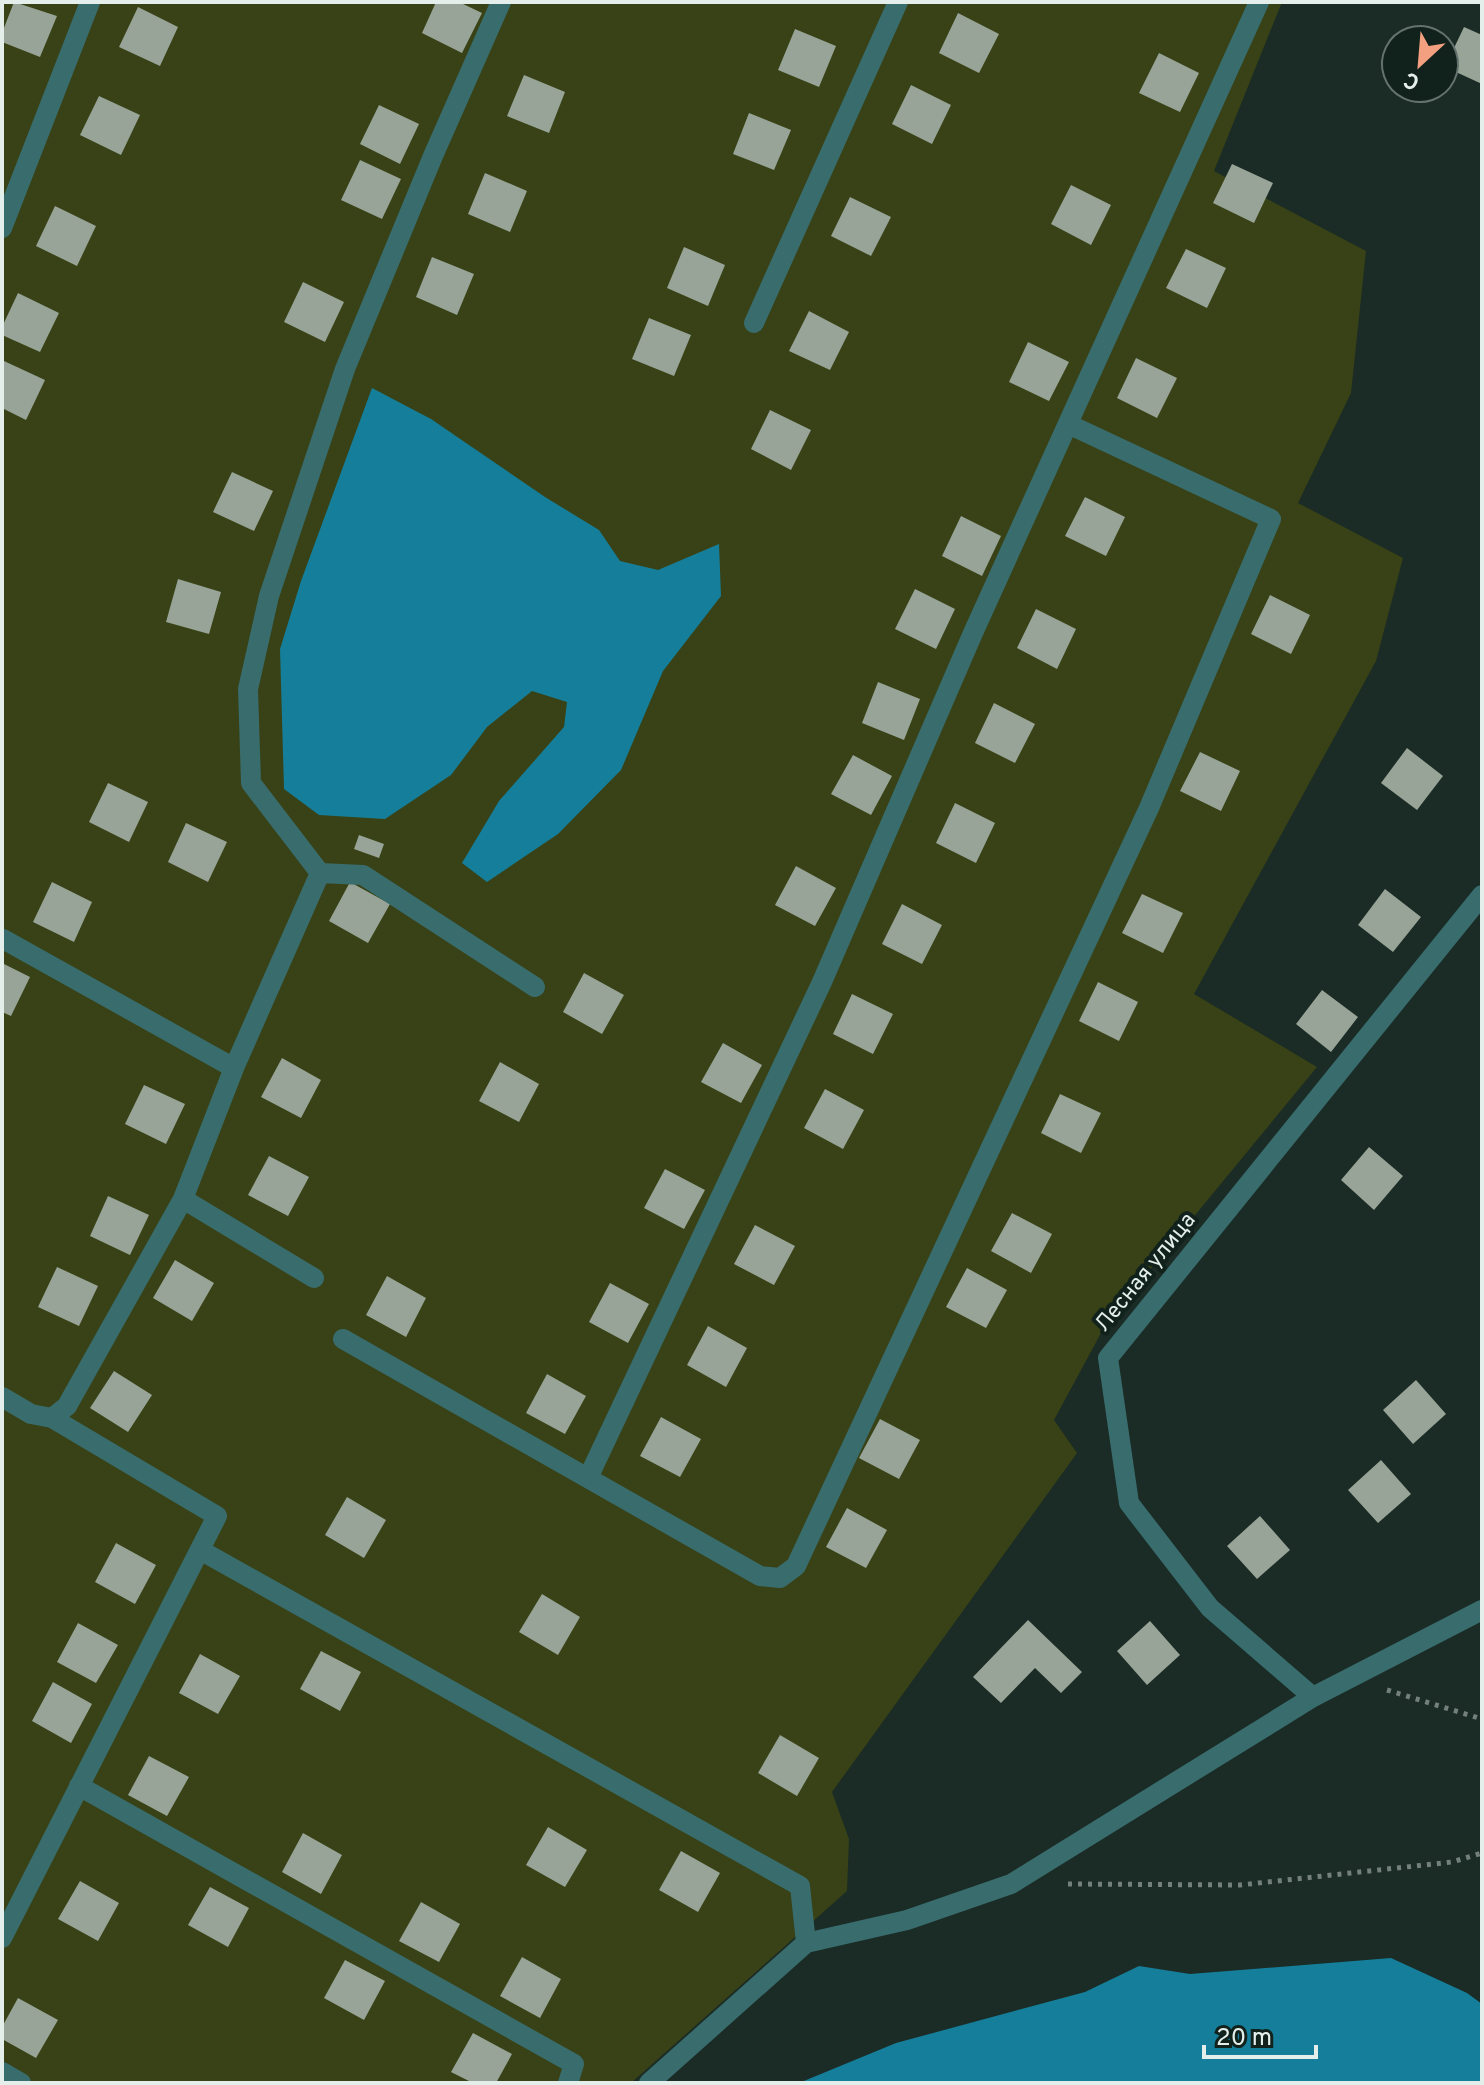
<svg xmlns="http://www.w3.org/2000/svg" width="1484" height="2085" font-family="Overpass,sans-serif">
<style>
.green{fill:#384216}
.water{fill:#157f9b}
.building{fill:#97a497}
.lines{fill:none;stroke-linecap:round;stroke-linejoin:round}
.path{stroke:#73807b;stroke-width:5;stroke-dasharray:4 6;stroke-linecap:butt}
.minor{stroke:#396c6d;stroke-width:20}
.labels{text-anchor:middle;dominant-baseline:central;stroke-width:8;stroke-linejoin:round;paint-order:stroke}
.street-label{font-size:22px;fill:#e4efeb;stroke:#11211c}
</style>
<rect width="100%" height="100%" fill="#1b2b25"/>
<path class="green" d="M2,2H1282L1214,171L1366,251L1351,393L1298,503L1403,558L1376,661L1194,994L1317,1067L1107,1322L1054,1420L1077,1453L832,1792L849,1839L847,1891L631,2083H2Z"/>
<path class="water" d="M372,388L431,419L545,497L599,530L620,561L658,570L719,544L721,596L663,671L621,770L558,834L487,882L462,863L499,801L564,727L567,702L532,691L487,727L451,775L385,819L319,815L284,789L280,649L301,581Z
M1391,1958L1467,1993L1482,2004V2083H799L896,2043L1085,1992L1139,1966L1190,1974Z"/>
<path class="building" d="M14,2L57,16L40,57L2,42V33Z
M436,2H459L482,13L462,53L422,33Z
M138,7L178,27L160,66L119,47Z
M958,13L999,34L979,73L939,53Z
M1464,27L1482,35V84L1445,67Z
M795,29L836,46L819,87L778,70Z
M1159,53L1199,73L1180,112L1139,93Z
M524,75L565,92L549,133L507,116Z
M911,85L951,105L932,144L892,124Z
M99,96L140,115L121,155L80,135Z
M379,105L419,124L400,164L360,144Z
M749,113L791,130L774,170L733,154Z
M360,160L401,179L382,219L341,200Z
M1232,164L1273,183L1254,223L1213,203Z
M485,173L527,191L510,232L468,214Z
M1071,185L1111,205L1091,245L1051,224Z
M850,197L891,217L871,256L831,236Z
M55,206L96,226L77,266L36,246Z
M684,247L725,265L708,306L667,288Z
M1186,249L1226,268L1207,308L1166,288Z
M432,257L474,274L457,315L416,297Z
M303,282L344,302L325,342L284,322Z
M18,293L59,313L40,352L2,335V327Z
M809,311L849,332L830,370L789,351Z
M649,318L691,335L674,376L632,359Z
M1028,342L1069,362L1049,401L1009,382Z
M1136,358L1177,378L1157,418L1117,398Z
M4,361L45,380L26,420L2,408Z
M770,410L811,430L791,470L751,449Z
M232,472L273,491L254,531L213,512Z
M1085,497L1125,517L1106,556L1065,536Z
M961,516L1001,536L982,576L942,556Z
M178,579L221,592L209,634L166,622Z
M915,589L955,609L936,649L895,629Z
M1270,595L1310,615L1291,654L1251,634Z
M1036,609L1076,629L1057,669L1017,648Z
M878,682L920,699L904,740L862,723Z
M994,703L1035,724L1015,763L975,743Z
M1407,748L1443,776L1417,810L1381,783Z
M1200,752L1240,771L1221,811L1180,791Z
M853,755L892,776L871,815L831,794Z
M108,783L148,802L129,842L89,822Z
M955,803L995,823L976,863L936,843Z
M186,823L227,842L208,882L168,862Z
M359,835L384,844L379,858L354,849Z
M796,866L836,888L815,926L775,905Z
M52,882L92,902L74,942L33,922Z
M350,882L390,904L368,943L329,921Z
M1385,889L1421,917L1393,952L1358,925Z
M1142,894L1183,913L1163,953L1122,933Z
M902,904L942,925L922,964L882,944Z
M2,963L30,977L11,1016L2,1012Z
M584,973L624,995L602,1034L563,1012Z
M1098,982L1138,1002L1119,1041L1079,1021Z
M1322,990L1358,1017L1331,1052L1296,1024Z
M852,994L893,1014L873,1054L833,1034Z
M723,1043L762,1065L741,1103L701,1082Z
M282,1058L321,1080L301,1118L261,1097Z
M500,1062L539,1084L519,1122L479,1101Z
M144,1085L185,1104L166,1144L125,1124Z
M825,1089L864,1110L843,1149L804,1128Z
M1060,1094L1101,1113L1081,1153L1041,1133Z
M1369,1147L1403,1176L1374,1210L1341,1180Z
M269,1156L309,1177L288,1216L248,1195Z
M665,1169L705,1190L684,1229L644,1208Z
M108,1196L149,1215L130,1255L90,1236Z
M1012,1213L1052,1234L1031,1273L991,1251Z
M755,1225L795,1246L774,1285L734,1264Z
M175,1260L214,1283L192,1321L153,1298Z
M57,1267L98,1286L79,1326L38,1307Z
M967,1268L1007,1290L986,1328L946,1307Z
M387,1276L426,1298L406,1337L366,1315Z
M610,1283L649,1304L628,1343L589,1322Z
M708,1326L747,1348L726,1387L687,1365Z
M114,1371L152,1395L128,1432L90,1408Z
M547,1374L586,1396L565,1434L526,1413Z
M1416,1380L1446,1414L1413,1444L1383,1410Z
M661,1417L701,1439L680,1477L640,1456Z
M880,1419L920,1440L899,1479L859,1458Z
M1381,1460L1411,1494L1378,1523L1348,1490Z
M347,1497L386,1520L364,1558L325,1535Z
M847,1508L887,1530L866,1568L826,1547Z
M1260,1516L1290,1550L1257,1579L1227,1546Z
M116,1543L156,1565L135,1604L95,1582Z
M542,1594L580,1617L558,1655L519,1632Z
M1028,1620L1082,1672L1061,1693L1035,1668L1001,1703L973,1677Z
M1150,1621L1180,1655L1147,1685L1117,1651Z
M78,1623L118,1645L96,1683L57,1662Z
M321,1651L361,1672L340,1711L300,1689Z
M200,1654L240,1676L218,1714L179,1693Z
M53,1682L92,1704L71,1743L32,1721Z
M780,1735L819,1758L797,1796L758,1773Z
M149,1756L189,1777L167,1816L128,1795Z
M548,1827L587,1850L565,1887L526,1865Z
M303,1833L342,1855L321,1894L282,1872Z
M681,1851L720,1873L698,1912L659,1890Z
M80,1881L119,1903L98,1941L58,1919Z
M210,1887L249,1908L228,1947L188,1925Z
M421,1902L460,1924L439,1962L399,1941Z
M522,1957L561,1979L540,2018L500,1996Z
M345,1960L385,1981L364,2020L324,1998Z
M18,1998L58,2020L36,2058L2,2039V2027Z
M473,2033L512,2054L496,2083H473L451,2072Z"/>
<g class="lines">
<path class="path" d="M1387,1690L1482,1719
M1068,1884L1240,1885L1452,1862L1482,1853"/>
<path class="minor" d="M2,228L90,2
M754,323L898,2
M320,873L251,783L248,689L269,596L345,369L433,156L501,2
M320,873L363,875L535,987
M3,939L234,1068
M183,1199L314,1278
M343,1339L760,1576L780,1578L796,1566L1149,808L1271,519L1068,424
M2,1397L31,1414L52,1418L67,1406L183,1199L234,1068L320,873
M588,1478L822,982L973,633L1259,2
M200,1550L800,1886L806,1943
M1313,1697L1210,1608L1129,1503L1108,1358L1482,895
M79,1786L574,2064L568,2083
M2,1938L217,1516L52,1418
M2,2072L21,2083
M649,2083L806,1943L907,1920L1011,1884L1313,1697L1482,1610"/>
</g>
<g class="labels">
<g class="street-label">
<text transform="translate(1146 1273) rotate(-51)">Лесная улица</text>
</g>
</g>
<rect width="1484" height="2085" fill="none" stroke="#e4efeb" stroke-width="8"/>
<g transform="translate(1420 64) rotate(206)"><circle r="38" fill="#11211c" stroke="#65736f" stroke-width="2"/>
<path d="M0-6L14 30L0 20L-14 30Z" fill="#f2a07f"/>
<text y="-12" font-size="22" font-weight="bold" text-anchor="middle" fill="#e4efeb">С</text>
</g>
<path d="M1204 2045v12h112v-12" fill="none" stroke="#e4efeb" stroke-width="4"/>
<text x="1216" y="2045" font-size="24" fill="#e4efeb" stroke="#11211c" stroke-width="6" paint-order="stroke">20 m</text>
</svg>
